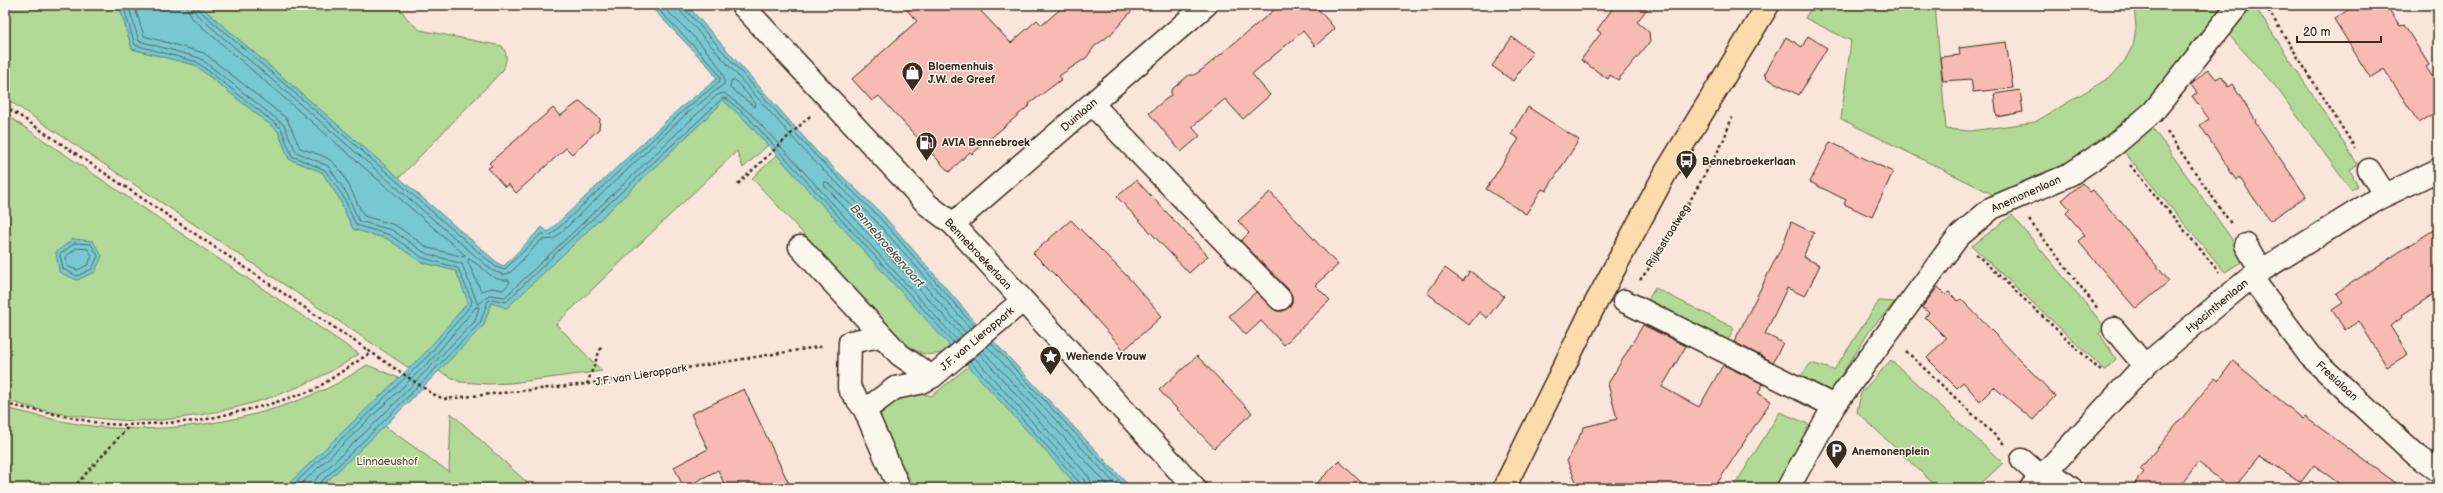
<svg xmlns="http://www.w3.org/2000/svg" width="2443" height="493" font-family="'Balsamiq Sans',sans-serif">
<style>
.green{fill:#b1da96;stroke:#76825a}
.water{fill:#77c8d1;stroke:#5f8989}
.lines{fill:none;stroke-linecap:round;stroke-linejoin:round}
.shore{stroke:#536966;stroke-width:1}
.building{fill:#f7bbb3;stroke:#3b2a1e}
.minor-casing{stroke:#3b2a1e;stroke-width:25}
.major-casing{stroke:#3b2a1e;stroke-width:25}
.path{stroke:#3b2a1e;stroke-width:2.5;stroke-dasharray:3 3;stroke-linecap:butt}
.minor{stroke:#fbf7ec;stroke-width:22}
.major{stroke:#fddcac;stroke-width:22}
.labels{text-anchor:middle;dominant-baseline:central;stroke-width:3;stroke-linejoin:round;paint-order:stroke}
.poi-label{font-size:11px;font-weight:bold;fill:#3b2a1e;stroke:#fbf7ec;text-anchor:start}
.street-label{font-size:11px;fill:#3b2a1e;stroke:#fbf7ec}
.park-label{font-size:11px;fill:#58563c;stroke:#fbf7ec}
.water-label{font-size:12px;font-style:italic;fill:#4d5954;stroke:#fbf7ec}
</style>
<rect width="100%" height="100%" fill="#fae5db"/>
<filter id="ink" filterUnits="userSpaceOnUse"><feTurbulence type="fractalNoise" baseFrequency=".025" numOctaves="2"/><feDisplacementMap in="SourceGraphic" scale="8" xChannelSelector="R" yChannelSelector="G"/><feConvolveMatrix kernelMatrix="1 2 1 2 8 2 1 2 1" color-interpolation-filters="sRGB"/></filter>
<g filter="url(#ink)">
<path class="green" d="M5,5H119L132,49L195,65L278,131L289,159L322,172L339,198L353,229L388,239L421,262L456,271L507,307L724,101L745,120L768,145L743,168L737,151L556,324L602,371L511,383L489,384L460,382L429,366L409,368L5,98Z
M199,5H397L410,22L420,30L502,46C508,55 507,60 503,70L399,178Z
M1813,5H1935L1946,129L1970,131L2035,122L2112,76L2124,62L2133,45L2136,28L2134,5H2226L2160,94L2095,148L2000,198L1841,119L1851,41L1805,18Z
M2245,5H2254L2358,165L2350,170L2358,186L2351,190L2276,87L2227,33Z
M5,114L359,354C300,394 232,413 161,420C129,423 95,418 64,414C44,412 24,405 5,400Z
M2152,127L2246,259L2225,272L2119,146Z
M777,155L950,345L945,352C927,358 916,353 901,340L752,178Z
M2012,215L2106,328L2099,333L2116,359L2105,370L1972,246Z
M1655,288L1734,328L1726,344L1646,303Z
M1879,301L1895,302L1871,329L1831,391L1801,376L1811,363L1834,370Z
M1891,360L2003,463L1976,488H1938L1857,412L1861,393Z
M367,365L399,378L383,393L385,426L449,472L451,413L533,488H5V408C40,416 76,426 112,428C185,432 262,419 328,388C341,382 354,373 367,365Z
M969,366L1079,488H915L880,427L881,414L902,392L913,391L932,396Z
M1780,412L1815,427L1781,488H1733Z"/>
<path class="water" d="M119,5H199L499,264L504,266L542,227L548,232L679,109L717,79L710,68L649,5H687L817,152L883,215L971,317L1131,488H1079L745,120L724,101L507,308L491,303L484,325L385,426L320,488H284L425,353L468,302L456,271L421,262L388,239L353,229L339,198L322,172L289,159L278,131L195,65L132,49Z
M73,239L93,241L102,256L95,272L77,280L59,272L56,252Z"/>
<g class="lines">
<path class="shore" d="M123,5L135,45L197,62L281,128L292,156L325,170L343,196L356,225L390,235L423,258L458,268L472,301L471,305L428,356L290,488
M128,5L139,41L200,58L284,125L296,152L328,166L347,194L359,221L392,230L425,253L462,264L478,305L489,295L505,297L717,95L724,93L751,114L957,340
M134,5L144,36L204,53L287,119L300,148C310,152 321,154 330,160C345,170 355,201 364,216L395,225L428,248L465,257V255L192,18L186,5
M192,5L196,14L493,271L504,275L511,272L541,240L554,239L685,115L724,84C730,67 674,18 661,5
M197,5L199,10L496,267L504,270L541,234L551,235L682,112L720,81V77L713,66L654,5
M679,5L681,12L811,158L876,221L971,329
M684,5L685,9L814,154L880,218L974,326
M732,80H735L756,104L755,107L730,88Z
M75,243L91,244L98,256L92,269L77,276L63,269L60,255Z
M77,248L88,249L92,256L88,265L77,270L67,266L66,257Z
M469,259C484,266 490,282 509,280L510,283L503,290L492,288L481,291L468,262Z
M962,336L824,185V182H827L872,225L966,333
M991,343L1126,488
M987,346L1119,488
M982,350L1111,488
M979,353L1089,477L1093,488
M974,357L1084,480L1087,488
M970,361L1081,484L1082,488
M297,488L431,360L476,307H479L475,321L378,420L315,480L312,488
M317,488L319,484L382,423L480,323L488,301L492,299L506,302L560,249L723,98L727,99L748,117L954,343"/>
</g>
<path class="building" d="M902,5H975L1011,43L1037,20L1042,25L1065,5H1137L1111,34L1095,46L1086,58L1059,76L1062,79L1029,104L1030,105L972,154L970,152L949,172L879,96L872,101L852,79L917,21Z
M1280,5H1315L1335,29L1315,46L1303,31L1252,74L1270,95L1243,119L1225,99L1192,127L1200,136L1181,152L1149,113L1171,95V90L1189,75H1194L1203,69Z
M1615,5H1650L1637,22L1649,32L1650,42L1618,80L1610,75L1608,79L1581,60L1601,33L1597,30Z
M2356,5H2386L2400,26L2404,25L2429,65L2426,67L2438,85V111L2419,123L2384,69L2371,77L2366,71L2334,19Z
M1808,36L1827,48L1799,95L1766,78L1767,76L1764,75L1786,37L1802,47Z
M1512,37L1533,52L1513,81L1492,66Z
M2006,42L2013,88L1973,92L1971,79L1943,81L1940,57L1960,55L1959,48Z
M2208,69L2216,79L2221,76L2228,87L2232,84L2256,121L2255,122L2306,196L2270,221L2239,177L2236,180L2200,125L2209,119L2192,96L2197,93L2191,85Z
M2020,90L2023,112L1997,117L1994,94Z
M580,101L600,119L599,129L572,154L566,148L516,193L508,184L505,187L488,168L492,166L489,163L553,108L560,116Z
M1528,107L1579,140L1546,191L1542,189L1526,214L1486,189L1519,139L1511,134Z
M1830,142L1893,172L1872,217L1844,204L1846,200L1810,182Z
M1136,180L1208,256L1189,273L1117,197Z
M2082,183L2090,192L2093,190L2112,212L2169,281L2136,309L2078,241L2085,235L2066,213L2070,209L2062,200Z
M1270,192L1338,265L1315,285L1330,300L1284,345L1261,321L1246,335L1229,316L1256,292L1276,311H1283L1292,303V296L1289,290L1241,241L1249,233L1238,221Z
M1071,220L1127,276L1162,316L1124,350L1071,291L1033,253Z
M1791,222L1814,233L1803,257L1820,265L1805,296L1787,288L1765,334L1783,343L1773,362L1734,342L1784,242Z
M2438,227V291L2402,315L2403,317L2390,326L2408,354L2387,367L2359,321L2345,330L2332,310L2343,303L2336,293Z
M1445,268L1463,281L1470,271L1504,296L1487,318L1479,312L1469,325L1427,293Z
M1938,287L1946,295L1949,292L1958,301L1961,299L2055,396L2033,420L1994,387L1980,401L1963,382L1957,388L1927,358L1946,338L1925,317L1929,313L1922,307Z
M1643,325L1686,346L1662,387L1699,407L1723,365L1763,384L1758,393L1771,401L1714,488H1579L1567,461L1584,427L1617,419L1608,384Z
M1197,356L1252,413L1214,448L1159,390Z
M2233,361L2303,419L2305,417L2403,488H2345L2314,465L2301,482L2260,456L2234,488H2230L2198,462L2179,488H2131L2144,472L2140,469L2215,378L2218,381Z
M744,389L791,488H726L718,470L684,488L674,467L708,449L691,414Z
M1339,461L1367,488H1312Z"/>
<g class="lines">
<defs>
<path id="minor" d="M742,5L928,205L953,224L1195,488
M1092,104L1280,299
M2369,170L2385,195
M953,224L1206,5
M2246,245L2261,271
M800,247L900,355L932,377
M2251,277L2310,356L2416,455L2438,471
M1624,301L1834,406
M2114,329L2145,366
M881,336L850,342L849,388L865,410L899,488
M865,410L895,388L919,383L932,377L1021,302
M2022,460L2041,477
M2047,470L2071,488
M1788,488L1834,406L1958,237L1992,208L2069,175L2114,145L2153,112L2238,5
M2031,488L2142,368L2251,277L2375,200L2438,170"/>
<path id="major" d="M1504,488L1591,312L1666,172L1768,5"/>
</defs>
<use href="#minor" class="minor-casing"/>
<use href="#major" class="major-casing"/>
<path class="path" d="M2265,5L2355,148
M2434,5L2438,12
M5,106L433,394L444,399L587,384L824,346
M2167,132L2232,225
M2130,165L2219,272
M738,184L810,116
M2029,220L2098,309
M1976,254L2102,372
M1640,280L1660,254L1723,142L1732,117
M1906,351L2004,444
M587,384L601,347
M5,404L103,424L129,425L199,421L267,405L314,390L370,353
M73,488L129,426"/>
<use href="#minor" class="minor"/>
<use href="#major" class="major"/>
</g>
</g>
<defs>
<symbol id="shop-pin" viewBox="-11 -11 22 30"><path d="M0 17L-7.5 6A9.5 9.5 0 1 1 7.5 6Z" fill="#3b2a1e" stroke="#fbf7ec"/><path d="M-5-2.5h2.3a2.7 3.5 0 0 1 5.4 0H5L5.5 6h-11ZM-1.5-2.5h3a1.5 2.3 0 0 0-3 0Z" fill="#fff"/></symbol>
<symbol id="fuel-pin" viewBox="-11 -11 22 30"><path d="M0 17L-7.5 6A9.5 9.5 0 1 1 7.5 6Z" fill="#3b2a1e" stroke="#fbf7ec"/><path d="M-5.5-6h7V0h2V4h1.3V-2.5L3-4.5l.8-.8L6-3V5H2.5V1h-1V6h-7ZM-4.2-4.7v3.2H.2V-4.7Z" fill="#fff"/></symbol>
<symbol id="bus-pin" viewBox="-11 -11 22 30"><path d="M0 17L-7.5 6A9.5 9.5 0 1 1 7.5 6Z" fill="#3b2a1e" stroke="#fbf7ec"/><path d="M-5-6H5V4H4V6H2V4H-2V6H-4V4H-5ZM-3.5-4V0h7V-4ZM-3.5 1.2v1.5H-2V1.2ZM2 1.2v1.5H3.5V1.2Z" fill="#fff"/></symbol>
<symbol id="sight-pin" viewBox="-11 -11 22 30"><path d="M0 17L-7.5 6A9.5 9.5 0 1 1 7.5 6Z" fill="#3b2a1e" stroke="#fbf7ec"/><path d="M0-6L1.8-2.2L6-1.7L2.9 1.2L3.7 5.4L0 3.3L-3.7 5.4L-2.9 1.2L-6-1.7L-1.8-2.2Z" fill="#fff"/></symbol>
<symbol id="parking-pin" viewBox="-11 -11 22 30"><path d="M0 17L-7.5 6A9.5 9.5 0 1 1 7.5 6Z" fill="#3b2a1e" stroke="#fbf7ec"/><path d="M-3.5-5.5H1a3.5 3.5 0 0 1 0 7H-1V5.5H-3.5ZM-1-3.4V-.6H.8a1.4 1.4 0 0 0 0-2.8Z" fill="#fff"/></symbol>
</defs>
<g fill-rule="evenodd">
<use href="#shop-pin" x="900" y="60" width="25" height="34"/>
<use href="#fuel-pin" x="914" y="130" width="25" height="34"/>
<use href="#bus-pin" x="1674" y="148" width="25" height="34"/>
<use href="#sight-pin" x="1038" y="344" width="25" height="34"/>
<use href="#parking-pin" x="1824" y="438" width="25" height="34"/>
</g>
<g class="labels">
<g class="poi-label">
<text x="928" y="66">Bloemenhuis<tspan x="928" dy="13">J.W. de Greef</tspan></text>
<text x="942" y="142">AVIA Bennebroek</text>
<text x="1702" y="161">Bennebroekerlaan</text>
<text x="1066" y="356">Wenende Vrouw</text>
<text x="1852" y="451">Anemonenplein</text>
</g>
<g class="street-label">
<text transform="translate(1079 115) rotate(-41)">Duinlaan</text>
<text transform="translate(2026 194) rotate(-24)">Anemonenlaan</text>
<text transform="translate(1668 236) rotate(-58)">Rijksstraatweg</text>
<text transform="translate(978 254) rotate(47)">Bennebroekerlaan</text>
<text transform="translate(2217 306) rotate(-40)">Hyacinthenlaan</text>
<text transform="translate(977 339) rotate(-40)">J.F. van Lieroppark</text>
<text transform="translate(641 375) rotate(-9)">J.F. van Lieroppark</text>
<text transform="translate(2337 381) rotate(43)">Fresialaan</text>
</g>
<g class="park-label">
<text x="387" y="461">Linnaeushof</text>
</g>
<g class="water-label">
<text transform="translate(887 246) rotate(49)">Bennebroekervaart</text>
</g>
</g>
<rect width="2443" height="493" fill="none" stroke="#fbf7ec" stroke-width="20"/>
<rect x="10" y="10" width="2423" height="473" fill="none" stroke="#3b2a1e" stroke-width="1.5" filter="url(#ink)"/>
<path d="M2297 36v6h84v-6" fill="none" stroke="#3b2a1e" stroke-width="2"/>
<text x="2303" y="36" font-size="12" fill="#3b2a1e" stroke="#fbf7ec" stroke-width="3" paint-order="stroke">20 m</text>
</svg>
